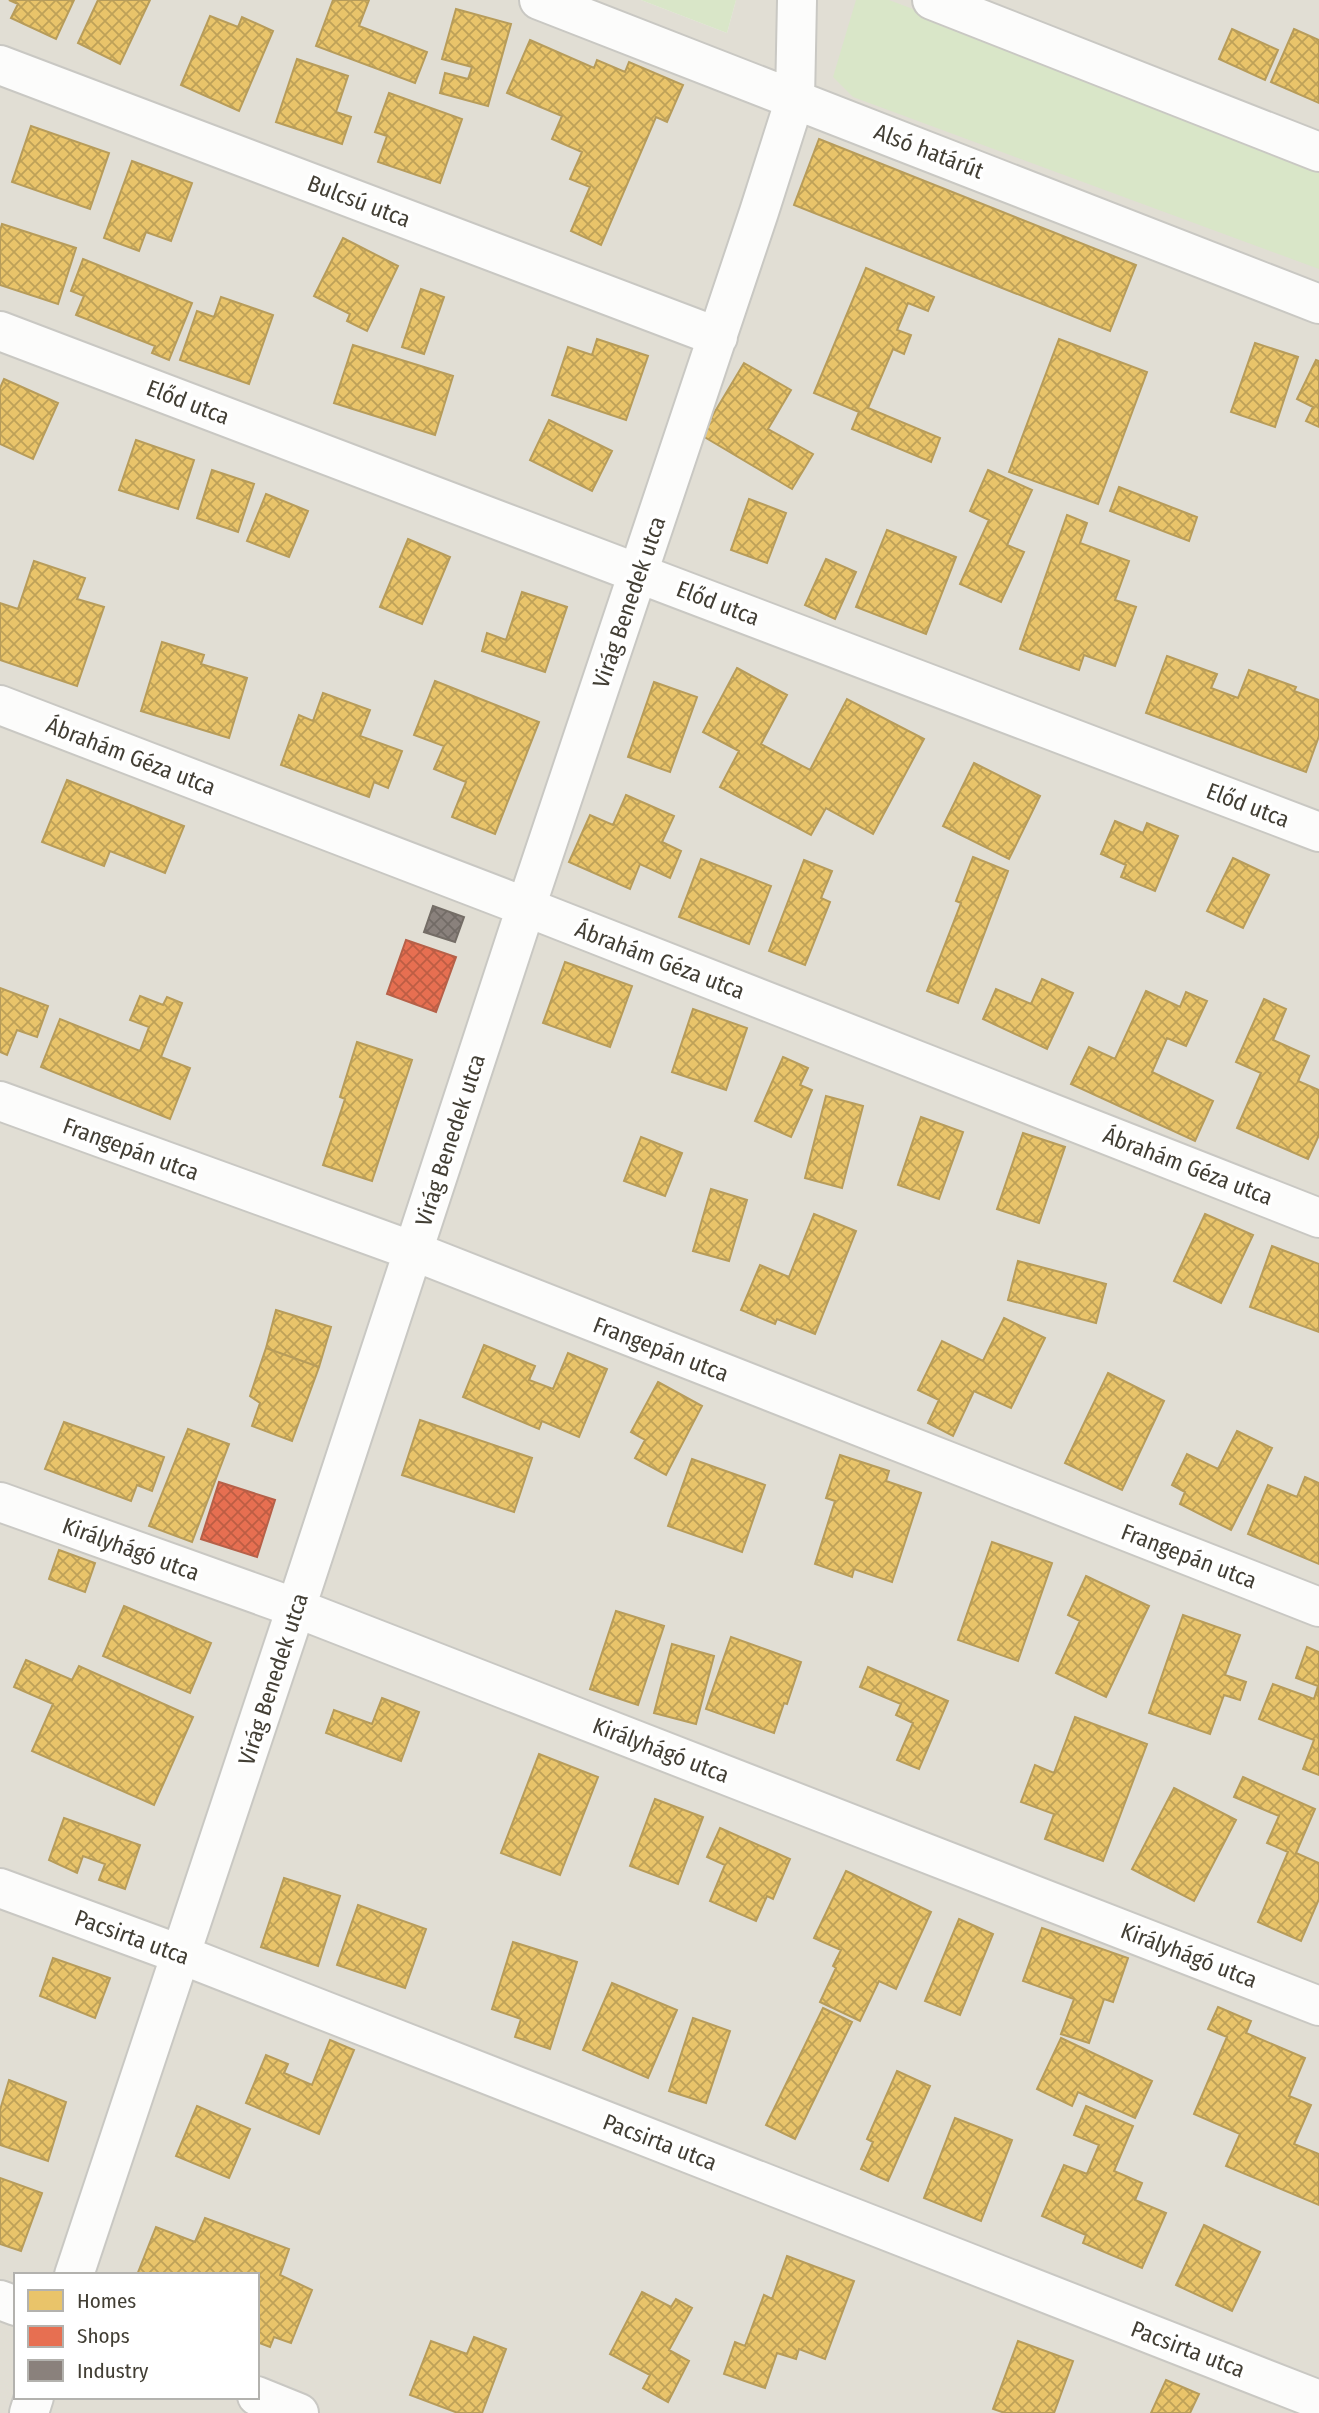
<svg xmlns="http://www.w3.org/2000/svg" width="1319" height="2413" font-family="'Fira Sans Condensed',sans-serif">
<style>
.residential{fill:#e1ded4;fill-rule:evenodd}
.green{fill:#d9e6c8}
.homes{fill:url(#homes-cross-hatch);stroke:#b79c5a;stroke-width:2}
.shops{fill:url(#shops-cross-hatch);stroke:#b66048;stroke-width:2}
.industry{fill:url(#industry-cross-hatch);stroke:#746d66;stroke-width:2}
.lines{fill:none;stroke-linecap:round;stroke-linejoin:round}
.minor-casing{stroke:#c9c8c3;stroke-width:42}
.minor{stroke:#fcfcfb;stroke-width:38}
.labels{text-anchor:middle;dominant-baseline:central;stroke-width:7;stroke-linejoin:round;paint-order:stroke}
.street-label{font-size:23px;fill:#423e34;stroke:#fff}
</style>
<defs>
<pattern id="homes-cross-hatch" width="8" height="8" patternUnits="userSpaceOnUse" patternTransform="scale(1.75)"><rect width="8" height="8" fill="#e9c46a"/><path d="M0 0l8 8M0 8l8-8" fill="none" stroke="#bea158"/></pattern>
<pattern id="shops-cross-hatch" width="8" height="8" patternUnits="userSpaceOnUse" patternTransform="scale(1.75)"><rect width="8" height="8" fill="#e76f51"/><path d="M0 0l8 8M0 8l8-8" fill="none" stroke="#bd5d44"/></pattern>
<pattern id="industry-cross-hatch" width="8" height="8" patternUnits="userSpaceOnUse" patternTransform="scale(1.75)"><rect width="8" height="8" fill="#8a817c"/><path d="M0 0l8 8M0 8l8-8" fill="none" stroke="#726b66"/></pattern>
</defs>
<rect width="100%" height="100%" fill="#edece7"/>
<path class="residential" d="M0,0H641L727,33L736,0H1319V2413H0ZM16,2275H257V2397H16Z"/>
<path class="green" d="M641,0H736L727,33Z
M856,0H889L1319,162V269L853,97L833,77Z"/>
<path class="homes" d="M9,0H74L56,39L11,18L18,4Z
M98,0H150L120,64L78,43Z
M333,0H369L359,26L427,52L415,83L316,46Z
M456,9L511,24L488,106L440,93L445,73L468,79L472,67L442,59Z
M210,16L238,27L242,17L273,31L239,111L181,85Z
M1232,29L1278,50L1265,80L1219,59Z
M1294,29L1319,40V103L1271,82Z
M530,40L594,68L597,60L625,72L629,62L683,85L667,122L656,117L601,245L571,231L590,187L570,179L582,152L552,139L562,116L507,93Z
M297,59L348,76L336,112L351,117L342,144L276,122Z
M389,93L462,119L440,183L378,162L387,136L375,132Z
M31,126L109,153L90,209L12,182Z
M819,139L1136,265L1110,331L794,205Z
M132,161L192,183L171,241L146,232L139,251L104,238Z
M2,224L76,248L58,304L0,285V231Z
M343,238L398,266L367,331L347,321L350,314L314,296Z
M83,259L192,303L169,360L152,353L155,346L76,315L84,296L71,291Z
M866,268L934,297L928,311L908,303L897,330L911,335L904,354L893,349L868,408L940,438L931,462L852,429L859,412L814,393Z
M421,289L444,297L424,354L402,347Z
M221,297L273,315L249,384L180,360L197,311L214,317Z
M597,339L648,356L626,420L552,395L568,347L592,355Z
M1059,339L1147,372L1098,504L1009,472Z
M1255,343L1298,357L1275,427L1231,412Z
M353,345L453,376L435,435L334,403Z
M1316,360L1319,361V427L1306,421L1313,407L1297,399Z
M744,363L791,390L768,429L813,454L792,489L701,435Z
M4,379L58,403L33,459L0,444V388Z
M549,420L612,451L592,491L530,460Z
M136,440L194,460L178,509L119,490Z
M212,470L254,484L238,532L197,518Z
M988,470L1032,490L1007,545L1024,552L1001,602L960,584L989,520L970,511Z
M1119,487L1197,517L1189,541L1110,511Z
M266,494L308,511L289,557L247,541Z
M749,499L786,513L767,563L731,550Z
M1067,515L1087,523L1080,543L1129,561L1115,600L1136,607L1115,666L1084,655L1079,670L1020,649Z
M887,530L956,557L926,634L856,607Z
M408,539L450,557L422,624L380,607Z
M826,559L856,572L835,619L805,605Z
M34,561L85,578L77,599L104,607L77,686L0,660V603L18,609Z
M522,592L567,607L545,672L482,651L487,633L506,640Z
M162,642L204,655L201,664L247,678L229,738L141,711Z
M1167,656L1217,674L1211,688L1238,698L1249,670L1296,687L1294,691L1319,700V736L1306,772L1146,713Z
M737,668L787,695L761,744L810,770L847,699L924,739L873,834L826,808L811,835L720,787L739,751L703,732Z
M435,681L539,722L495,834L452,817L466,782L434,769L444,746L414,735Z
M654,682L697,697L670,772L628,757Z
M323,693L370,710L360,736L402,751L388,788L374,782L369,797L281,765L299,715L313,721Z
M974,763L1040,796L1009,859L943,826Z
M67,780L184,826L165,873L110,851L104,866L42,842Z
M626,795L674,816L662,842L681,851L670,878L640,864L630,889L569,862L590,815L613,825Z
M1115,821L1143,833L1147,823L1178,836L1155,891L1121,877L1126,865L1101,854Z
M973,857L1008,871L958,1003L927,991L961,903L956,901Z
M1233,858L1269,875L1243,928L1207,911Z
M701,859L771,886L749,944L679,917Z
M804,860L832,871L821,898L830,902L805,965L769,951Z
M565,962L632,986L610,1047L543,1023Z
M1042,979L1073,993L1047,1049L983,1019L996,989L1031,1004Z
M0,988L48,1006L37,1037L17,1030L7,1055L0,1052Z
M1146,991L1180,1007L1186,992L1207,1001L1186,1046L1167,1038L1152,1072L1213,1101L1195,1141L1071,1084L1089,1047L1115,1059Z
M140,996L163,1005L167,997L182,1003L161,1057L190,1068L170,1119L41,1067L60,1019L140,1051L149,1027L130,1020Z
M1264,999L1286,1009L1273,1040L1309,1056L1298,1081L1319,1090V1135L1308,1159L1237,1128L1261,1073L1236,1062Z
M693,1009L747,1028L726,1090L672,1072Z
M357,1042L412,1060L372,1181L323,1165L345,1099L340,1097Z
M783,1057L808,1068L800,1085L812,1090L791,1137L755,1121Z
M826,1096L863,1106L842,1188L805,1178Z
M921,1117L963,1132L939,1199L898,1185Z
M1023,1133L1065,1147L1039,1223L997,1209Z
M641,1137L682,1153L665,1196L624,1181Z
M711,1189L747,1200L729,1261L693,1251Z
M814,1214L856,1231L815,1334L777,1319L775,1324L741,1310L760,1265L789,1277Z
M1205,1214L1253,1235L1221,1303L1174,1281Z
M1272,1246L1319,1264V1332L1250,1307Z
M1018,1261L1106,1284L1096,1323L1008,1300Z
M276,1310L331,1327L319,1367L266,1348Z
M1004,1318L1045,1338L1011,1408L974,1391L953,1436L928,1423L939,1400L918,1390L942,1341L983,1361Z
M484,1345L535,1366L529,1380L553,1389L568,1353L607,1369L579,1437L542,1421L539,1429L463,1397Z
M266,1348L319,1367L292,1441L252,1426L260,1403L250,1396Z
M1108,1373L1164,1401L1122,1490L1065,1463Z
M658,1382L702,1406L666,1475L635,1458L645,1440L631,1432Z
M420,1420L532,1458L514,1512L402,1475Z
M64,1422L164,1457L152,1491L137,1485L131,1501L45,1469Z
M188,1429L229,1444L192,1542L149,1526Z
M1237,1431L1272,1448L1231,1530L1180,1504L1185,1492L1172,1485L1187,1454L1218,1469Z
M840,1455L889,1471L886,1481L921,1493L892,1582L854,1569L852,1577L815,1564L835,1501L826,1498Z
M692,1459L765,1485L742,1552L668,1526Z
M1305,1477L1319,1483V1564L1248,1534L1268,1485L1297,1497Z
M992,1542L1052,1563L1018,1661L958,1640Z
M59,1550L95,1563L85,1592L49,1579Z
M1086,1576L1149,1606L1106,1697L1056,1673L1080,1621L1068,1615Z
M124,1606L211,1643L190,1693L103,1656Z
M616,1611L664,1626L638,1705L590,1689Z
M1183,1615L1240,1635L1225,1675L1246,1682L1240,1700L1224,1695L1210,1734L1149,1713Z
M731,1637L801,1662L787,1704L784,1703L774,1733L706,1709Z
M672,1644L714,1656L696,1724L654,1713Z
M1307,1647L1319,1652V1775L1303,1769L1314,1740L1259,1719L1273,1684L1314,1699L1318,1686L1296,1678Z
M26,1660L72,1680L79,1666L193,1717L154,1805L32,1751L53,1704L14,1687Z
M868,1667L948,1701L919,1769L897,1760L913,1723L896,1715L901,1704L860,1687Z
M382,1698L419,1712L401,1761L326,1733L334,1710L372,1724Z
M1075,1717L1147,1744L1103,1861L1045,1839L1054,1814L1021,1802L1035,1765L1054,1773Z
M539,1754L598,1777L560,1875L501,1853Z
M1243,1777L1315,1809L1296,1853L1319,1863V1899L1301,1941L1258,1922L1288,1852L1267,1843L1279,1816L1234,1797Z
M1174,1788L1236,1820L1194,1901L1132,1869Z
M655,1799L703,1817L678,1884L630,1866Z
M64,1818L140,1845L125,1889L99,1880L105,1864L83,1856L77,1873L49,1860Z
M720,1828L790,1859L773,1899L767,1896L756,1921L710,1901L725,1865L707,1857Z
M846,1871L931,1912L896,1989L879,1981L860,2021L820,2002L836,1968L833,1966L841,1950L814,1938Z
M284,1878L340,1896L318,1966L261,1947Z
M358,1905L426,1929L405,1988L337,1965Z
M959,1919L993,1934L960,2015L925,2001Z
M1042,1928L1128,1958L1113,2002L1104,1999L1089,2043L1061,2034L1074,1999L1023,1981Z
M513,1942L577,1962L550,2049L515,2037L521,2019L492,2009Z
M53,1958L110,1978L95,2018L40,1996Z
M612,1983L677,2010L648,2078L583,2050Z
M1218,2007L1251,2021L1246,2033L1305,2058L1289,2096L1311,2105L1294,2144L1319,2154V2205L1226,2166L1240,2134L1194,2114L1227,2037L1208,2029Z
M823,2008L852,2022L795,2139L766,2125Z
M693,2018L730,2031L706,2103L669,2091Z
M1061,2038L1152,2081L1135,2118L1078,2092L1072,2106L1037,2089Z
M330,2040L354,2050L319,2134L246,2103L266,2055L288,2064L284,2073L312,2085Z
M897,2071L930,2086L888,2181L861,2169L873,2142L867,2139Z
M9,2080L66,2102L48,2161L0,2145V2110Z
M197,2106L250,2129L229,2178L176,2156Z
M1086,2106L1133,2126L1114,2171L1142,2183L1135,2200L1166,2213L1142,2268L1083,2243L1086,2235L1042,2216L1064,2165L1087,2174L1099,2145L1074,2135Z
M955,2118L1012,2140L981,2221L924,2198Z
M0,2178L42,2193L21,2251L0,2244Z
M205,2218L289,2249L280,2275L312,2290L291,2343L274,2337L270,2347L257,2342V2275H137L156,2227L195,2242Z
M1204,2225L1260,2252L1232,2311L1176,2285Z
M787,2256L854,2281L825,2359L799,2349L796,2359L777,2353L765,2388L724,2374L735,2342L745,2346L764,2295L772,2299Z
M642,2292L671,2307L676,2299L692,2308L669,2350L689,2361L668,2402L643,2388L650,2375L610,2354Z
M474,2337L506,2349L482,2413H458L410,2395L431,2341L467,2354Z
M1018,2341L1073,2361L1054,2413H1005L993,2409Z
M1166,2380L1199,2394L1190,2413H1151Z"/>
<path class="shops" d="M406,940L456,957L436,1012L387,994Z
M219,1482L275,1500L257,1557L201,1539Z"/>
<path class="industry" d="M433,906L464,917L455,942L424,932Z"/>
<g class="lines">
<defs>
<path id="minor" d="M539,0L1319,304
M932,0L1319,152
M0,65L718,337
M0,331L1319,832
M0,705L526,907L1319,1218
M0,1101L413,1251L1319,1607
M0,1502L296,1608L1319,2006
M0,1888L182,1955L1319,2400
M74,2275L296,1608L526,907L759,212L795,99L797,0
M0,2300L16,2306
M257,2396L299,2413
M29,2413L34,2397"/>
</defs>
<use href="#minor" class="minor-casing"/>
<use href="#minor" class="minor"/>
</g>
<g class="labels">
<g class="street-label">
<text transform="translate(929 151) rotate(21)">Alsó határút</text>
<text transform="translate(359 201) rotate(21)">Bulcsú utca</text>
<text transform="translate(188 402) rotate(21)">Előd utca</text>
<text transform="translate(629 602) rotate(-71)">Virág Benedek utca</text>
<text transform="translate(718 603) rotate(21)">Előd utca</text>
<text transform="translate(131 756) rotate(21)">Ábrahám Géza utca</text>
<text transform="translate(1248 805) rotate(21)">Előd utca</text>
<text transform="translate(660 960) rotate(21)">Ábrahám Géza utca</text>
<text transform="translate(450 1140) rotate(-72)">Virág Benedek utca</text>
<text transform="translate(131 1149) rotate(20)">Frangepán utca</text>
<text transform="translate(1188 1166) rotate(21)">Ábrahám Géza utca</text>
<text transform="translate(661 1349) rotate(21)">Frangepán utca</text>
<text transform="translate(131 1549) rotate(20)">Királyhágó utca</text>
<text transform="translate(1189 1556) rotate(21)">Frangepán utca</text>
<text transform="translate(273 1679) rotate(-72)">Virág Benedek utca</text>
<text transform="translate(661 1750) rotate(21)">Királyhágó utca</text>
<text transform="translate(132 1937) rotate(20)">Pacsirta utca</text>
<text transform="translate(1189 1955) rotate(21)">Királyhágó utca</text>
<text transform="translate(660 2142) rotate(21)">Pacsirta utca</text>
<text transform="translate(1188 2349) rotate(21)">Pacsirta utca</text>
</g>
</g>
<rect x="14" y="2273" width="245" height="126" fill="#ffffff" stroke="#b3b2ae" stroke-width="2"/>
<rect x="28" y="2290" width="35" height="21" fill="#e9c46a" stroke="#b3b2ae" stroke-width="2"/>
<text x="77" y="2308" font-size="21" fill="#423e34">Homes</text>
<rect x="28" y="2326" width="35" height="21" fill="#e76f51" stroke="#b3b2ae" stroke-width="2"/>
<text x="77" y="2343" font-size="21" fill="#423e34">Shops</text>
<rect x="28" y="2360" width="35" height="21" fill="#8a817c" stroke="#b3b2ae" stroke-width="2"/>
<text x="77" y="2378" font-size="21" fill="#423e34">Industry</text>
</svg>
